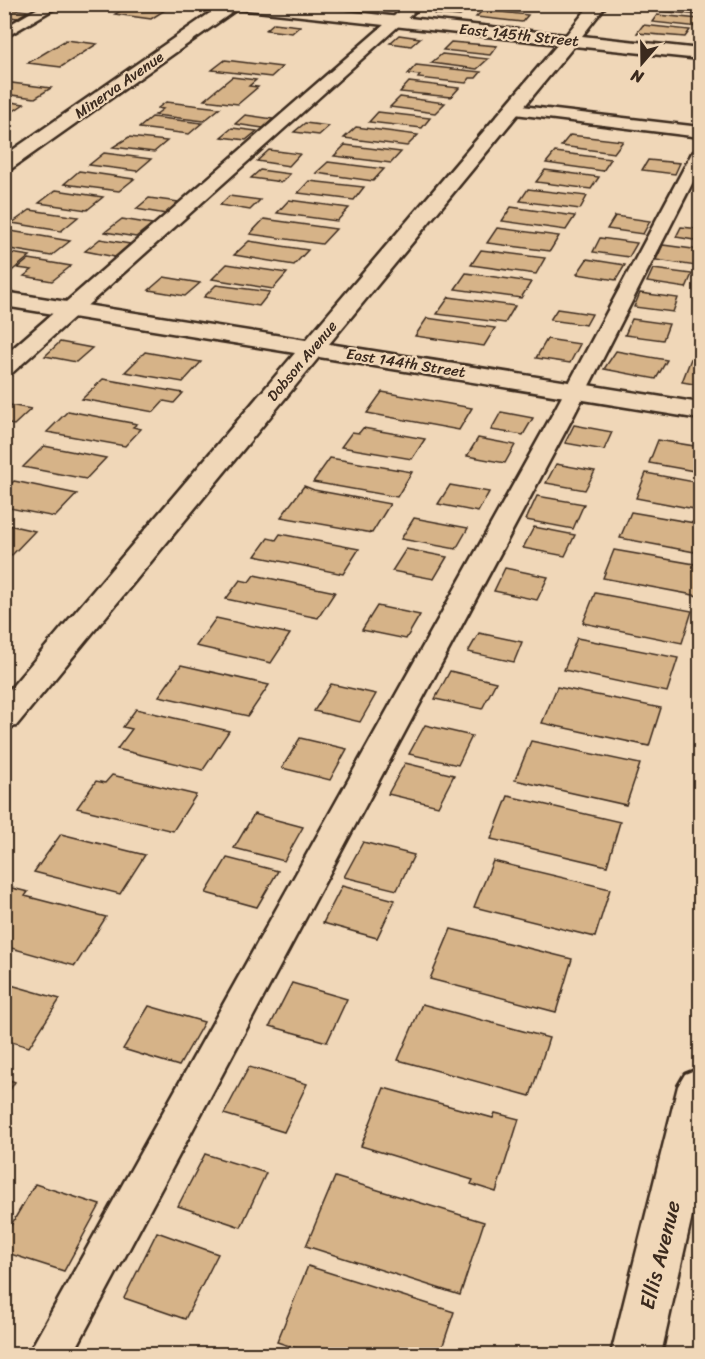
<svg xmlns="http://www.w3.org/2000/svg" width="705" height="1359" font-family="Sriracha,sans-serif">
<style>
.building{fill:#d6b388;stroke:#3b2a1e;stroke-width:1.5}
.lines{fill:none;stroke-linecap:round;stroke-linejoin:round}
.service-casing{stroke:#3b2a1e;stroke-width:5}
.minor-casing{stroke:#3b2a1e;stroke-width:5}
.service{fill:#f0d7b8;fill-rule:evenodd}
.minor{fill:#f0d7b8;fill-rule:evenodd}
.labels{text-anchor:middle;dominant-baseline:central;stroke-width:4.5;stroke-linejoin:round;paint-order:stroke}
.far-street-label{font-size:15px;fill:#3b2a1e;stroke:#f0d7b8}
.near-street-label{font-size:21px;fill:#3b2a1e;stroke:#f0d7b8}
</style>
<rect width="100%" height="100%" fill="#f0d7b8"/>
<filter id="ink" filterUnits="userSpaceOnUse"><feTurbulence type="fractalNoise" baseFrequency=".0167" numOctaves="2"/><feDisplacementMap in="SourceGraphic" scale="12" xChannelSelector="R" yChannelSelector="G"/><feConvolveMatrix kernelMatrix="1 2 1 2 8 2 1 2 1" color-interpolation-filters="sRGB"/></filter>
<g filter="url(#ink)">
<path class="building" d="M491,4H540L535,10Z
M663,4L700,7V15L659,11Z
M129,6L165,10L151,19L115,14Z
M442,7L467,10L460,16L435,14Z
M8,9L28,11L17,18L4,16V11Z
M483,10L528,15L522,22L476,17Z
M657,15L700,19V24L699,27L652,22Z
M274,23L300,26L292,33L266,30Z
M643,25L690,30L685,37L637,33Z
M399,35L420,38L411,46L390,43Z
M66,40L97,44L61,67L28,63Z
M451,42L497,46L490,55L443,50Z
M442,54L488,59L477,69L431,63Z
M225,60L282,67L271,77L212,70Z
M416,65L481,72L476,78H470L466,83L418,78L420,75L408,74Z
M232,77L256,80L249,86L258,87L238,104L204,100Z
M4,82L51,88L35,98L4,94Z
M409,82L459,88L451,97L400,92Z
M400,97L445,103L435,113L390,107Z
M4,101L24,104L9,114H4Z
M166,102L220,108L204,121L155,115L163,109L158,108Z
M378,112L430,118L422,128L369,122Z
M245,115L273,119L263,128L235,124Z
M152,117L202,123L189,134L139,128Z
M305,123L329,126L319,135L294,132Z
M356,127L418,135L407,146L344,138Z
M232,128L257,131L246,140L221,137Z
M570,135L623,141L614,153L561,146Z
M129,137L167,141L154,152L113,147Z
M345,145L401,152L391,163L334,156Z
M269,150L300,154L289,166L257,161Z
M555,152L611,159L603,171L546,163Z
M104,153L151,159L137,171L89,165Z
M648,160L680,163L675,174L642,170Z
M328,162L384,169L373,181L316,173Z
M260,170L290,174L282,182L251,178Z
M545,170L599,177L591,189L536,182Z
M79,171L134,179L119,191L64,184Z
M309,181L364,187L354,200L298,193Z
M528,189L587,196L580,209L520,201Z
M56,190L103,197L87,210L39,203Z
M229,196L260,200L250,210L220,205Z
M149,198L179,202L166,214L136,209Z
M289,200L349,208L337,221L277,213Z
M511,207L575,216L566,230L502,221Z
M30,210L78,217L61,231L12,223Z
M615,216L650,221L643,234L607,229Z
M122,219L152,224L136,237L105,232Z
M264,219L336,229L322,244L250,234Z
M681,227L700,229V241L676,237Z
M497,228L559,236L550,251L487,243Z
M4,230L35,235L70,241L51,256L4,248Z
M600,238L637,243L629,257L593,252Z
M100,239L130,244L115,257L85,251Z
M249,241L308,250L294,265L234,255Z
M663,245L700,250V254L696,266L656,260Z
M481,250L545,258L536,274L471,265Z
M4,252L30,256L8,274L4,273Z
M29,259L71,266L52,281L24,276L32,270L18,268Z
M587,259L625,265L616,280L577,274Z
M227,264L287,273L273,289L212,279Z
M653,269L692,274L686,288L647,282Z
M466,273L531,282L521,298L455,289Z
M164,277L200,283L185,296L149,290Z
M216,285L270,292L259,306L204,297Z
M640,293L678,298L673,312L634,307Z
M449,297L515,306L505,323L437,314Z
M557,309L592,314L586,325L550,320Z
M427,318L495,328L484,346L415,336Z
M632,319L669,324L663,340L625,335Z
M547,339L580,344L570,363L536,358Z
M60,342L92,348L76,362L45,356Z
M616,351L667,360L656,379L604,369Z
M145,352L201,362L183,382L125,372Z
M692,356L700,357V385L682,382Z
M103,379L183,393L174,403L164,401L154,412L82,399Z
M382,392L472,408L459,430L367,413Z
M4,404L31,409L14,425L4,423Z
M68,411L137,424L133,427L141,429L125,446L47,432Z
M501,412L533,418L523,435L491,430Z
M574,425L612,432L604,450L565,443Z
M363,428L425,439L412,459L341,447L352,432L359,433Z
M478,438L515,445L505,463L467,456Z
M658,440L700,447V472L649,463Z
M44,446L106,458L86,479L23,467Z
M330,458L412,472L397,497L313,482Z
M556,464L595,471L585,490L546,483Z
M646,473L700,483V510L636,498Z
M14,481L77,494L55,517L4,507V490Z
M450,485L489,492L478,512L438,504Z
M304,486L314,490L390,504L372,533L281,517Z
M537,496L584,504L573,529L526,520Z
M631,512L700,524V553L620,538Z
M414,518L468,528L456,549L401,539Z
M4,524L35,531L12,555L4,553Z
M534,527L575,535L565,556L523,548Z
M280,534L359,549L343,574L255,556L268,538L276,540Z
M406,549L447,557L434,579L392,571Z
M614,550L700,565L699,596L603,578Z
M505,568L548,577L537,600L494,591Z
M254,575L335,592L318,618L226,599L240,580L249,582Z
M595,593L692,611L682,643L583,623Z
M377,606L420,615L406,639L362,630Z
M216,618L290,634L271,663L196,646Z
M479,633L522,642L514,662L468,652Z
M577,638L678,658L667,692L564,670Z
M181,665L269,685L248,716L159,696Z
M450,671L496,682L482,709L435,699Z
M331,684L376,694L360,722L314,711Z
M557,687L661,708L649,746L542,723Z
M136,709L229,731L203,770L117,749L132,729L123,727Z
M425,725L472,736L458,765L409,754Z
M300,738L347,749L330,780L282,768Z
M531,741L640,764L626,805L515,780Z
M405,763L454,775L438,806L388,794Z
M112,775L196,795L173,831L77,808L96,781L105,783Z
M508,796L620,822L607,866L491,839Z
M254,814L303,827L284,861L234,848Z
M61,834L145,855L120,894L34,872Z
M363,842L414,855L397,890L344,877Z
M227,858L278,871L257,907L206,893Z
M493,861L610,889L595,937L474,907Z
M4,886L28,892L25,896L106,917L75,966L4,946Z
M342,886L395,900L377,938L323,923Z
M451,929L572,959L556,1012L430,979Z
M4,983L60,999L29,1047L4,1040Z
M292,983L347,999L327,1042L270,1026Z
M422,1004L549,1038L530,1096L398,1060Z
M149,1006L204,1022L179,1066L123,1049Z
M249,1067L307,1084L284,1132L224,1114Z
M4,1078L15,1082L4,1099Z
M384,1088L493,1118L495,1113L519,1119L496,1192L471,1184L473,1180L361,1146Z
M205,1154L266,1173L241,1227L178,1206Z
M335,1177L484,1222L460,1295L306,1246Z
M35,1184L100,1205L64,1271L4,1252V1237Z
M157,1232L218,1254L185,1319L124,1298Z
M308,1266L454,1312L440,1354H314L277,1342Z"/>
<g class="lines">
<defs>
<path id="service" d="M45,4H62L4,38V28Z
M408,4H423L12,373L4,374V356Z
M513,105L700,127V137L507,113L505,110L507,107Z
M700,148V168L574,415L73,1354H28L552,415L692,153Z"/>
<path id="minor" d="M223,4H280L566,35L591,4H607L582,36L700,49V59L574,46L329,344L700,403V419L319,357L16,726L4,729V696L295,353L4,306V292L306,340L558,44L237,9L11,169L4,171V156Z
M700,1068V1180L661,1354H611L678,1086L685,1074Z"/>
</defs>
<use href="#service" class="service-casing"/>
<use href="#minor" class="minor-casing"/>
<use href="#service" class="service"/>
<use href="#minor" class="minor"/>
</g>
</g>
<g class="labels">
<g class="far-street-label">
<text transform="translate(519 35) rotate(6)">East 145th Street</text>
<text transform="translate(119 85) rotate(-35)">Minerva Avenue</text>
<text transform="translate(302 361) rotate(-50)">Dobson Avenue</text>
<text transform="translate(406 363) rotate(9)">East 144th Street</text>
</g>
<g class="near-street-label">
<text transform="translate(660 1255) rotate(-76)">Ellis Avenue</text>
</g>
</g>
<rect width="705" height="1359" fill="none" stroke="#f0d7b8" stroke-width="24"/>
<rect x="12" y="12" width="681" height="1335" fill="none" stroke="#3b2a1e" stroke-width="2" filter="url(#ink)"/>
<g transform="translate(642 63) rotate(200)" stroke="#f0d7b8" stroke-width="4.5" paint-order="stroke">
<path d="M0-4.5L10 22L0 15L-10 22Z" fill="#3b2a1e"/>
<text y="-9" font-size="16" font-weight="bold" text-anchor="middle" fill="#3b2a1e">N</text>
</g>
</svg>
